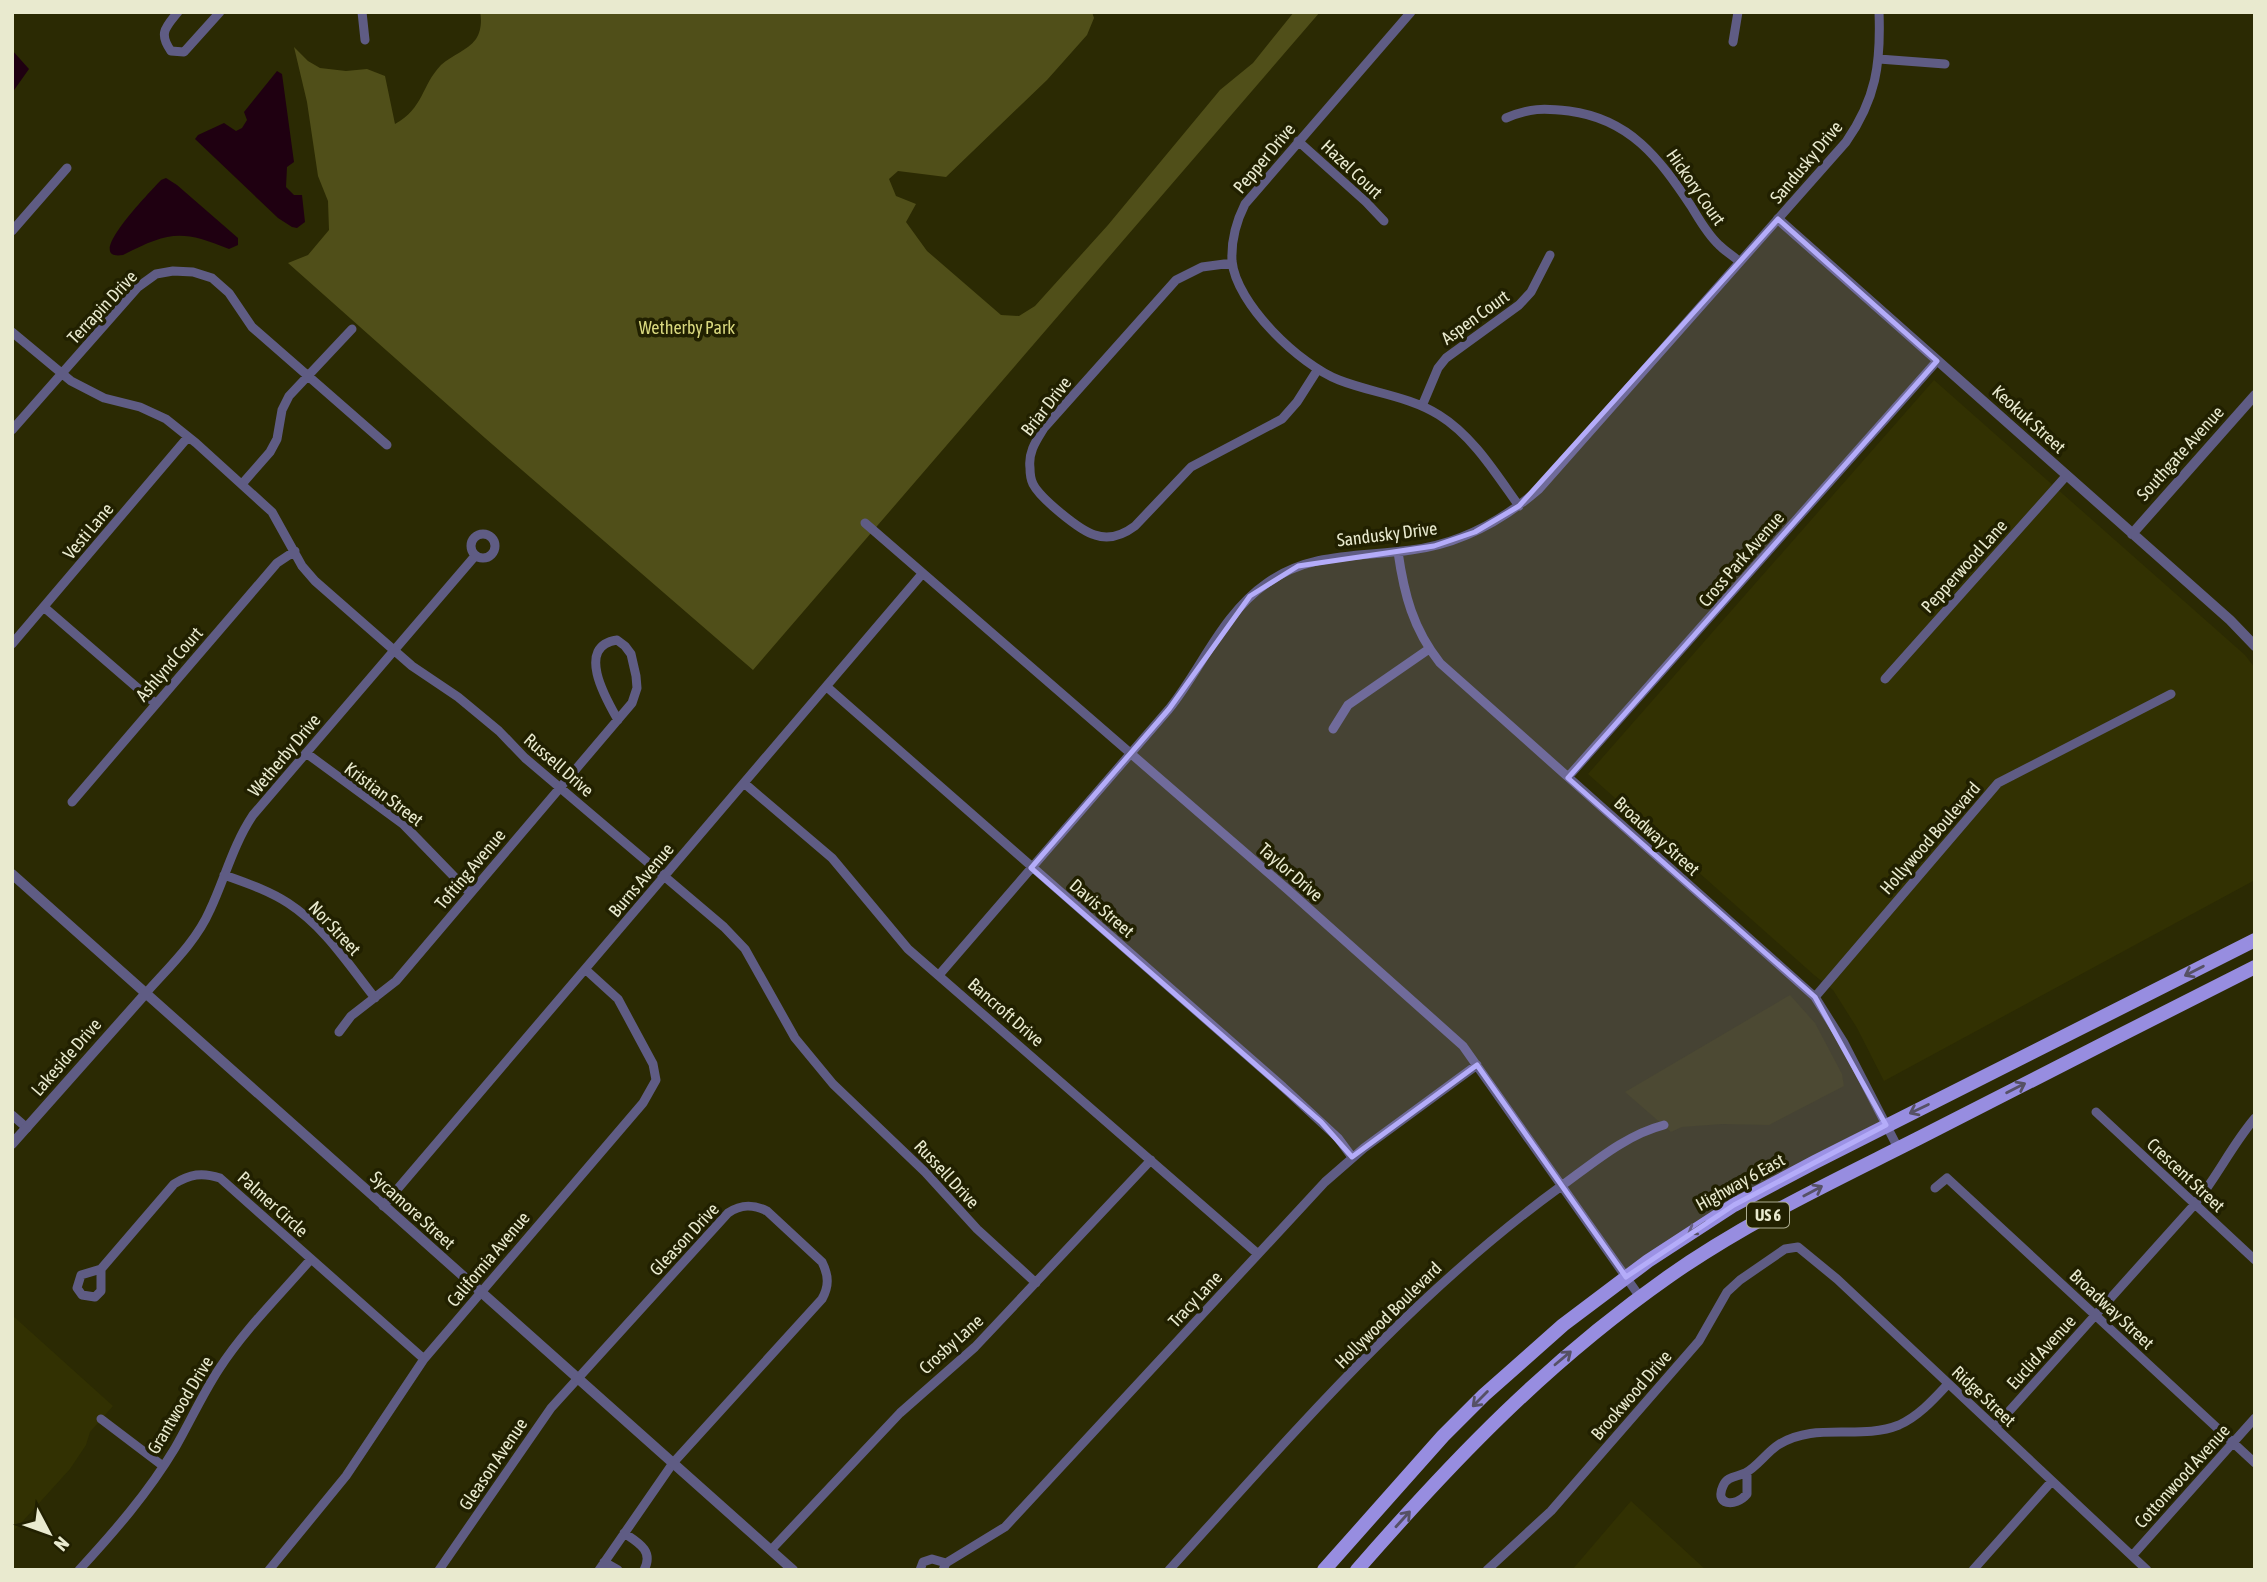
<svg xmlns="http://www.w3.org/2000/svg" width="2267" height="1582" font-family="'Asap Condensed',sans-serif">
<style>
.built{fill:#323102}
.green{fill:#504f19}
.water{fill:#1f0011}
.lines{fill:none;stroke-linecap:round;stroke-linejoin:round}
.minor{stroke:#5f5c84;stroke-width:9}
.tertiary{stroke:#5f5c84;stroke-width:10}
.primary{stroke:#978de0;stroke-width:14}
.oneway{stroke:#565165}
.marked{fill:#b4acf9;fill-opacity:0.2;stroke:#b4acf9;stroke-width:5;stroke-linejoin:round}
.labels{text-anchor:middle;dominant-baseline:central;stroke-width:7;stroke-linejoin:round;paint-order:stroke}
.shield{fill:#212000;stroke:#adad91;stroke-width:2}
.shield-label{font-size:16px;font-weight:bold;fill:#e9eacf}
.street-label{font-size:18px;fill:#e9eacf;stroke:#212000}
.park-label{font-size:18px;fill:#d9d87e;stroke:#212000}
</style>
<rect width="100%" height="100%" fill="#2b2a03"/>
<path class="built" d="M1934,380L2245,655L2255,668V880L1884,1081L1857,1028L1833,990L1814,975L1588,774Z
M1790,995L1815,1023L1842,1074L1844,1086L1769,1125L1722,1124L1682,1127L1671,1132L1625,1092Z
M12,1315L113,1406L90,1432L86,1445L70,1469L12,1533Z
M1631,1501L1706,1570H1572Z"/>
<path class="green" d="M480,12H1092L1094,18L1087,35L1047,80L946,177L898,171L889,179L896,196L916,204L906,222L927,251L1001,315L1019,316L1035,306L1108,225L1220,90L1253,63L1294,12H1320L753,670L485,438L288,263L308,255L329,230L328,201L318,176L307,102L294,47L308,61L320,68L346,71L367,69L385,76L395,124C424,108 421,86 441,65C452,55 467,51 476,39C481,32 482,20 480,12Z"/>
<path class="water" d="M12,50L29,69L12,93Z
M277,71L282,74L294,162L287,167L286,187L294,195H302L305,222L297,228L292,227L278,218L195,139L198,135L224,123L236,131L242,128L247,120L244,112Z
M166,178L177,185L238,238V245L229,249C181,229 168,232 123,255C80,262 155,187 161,180Z"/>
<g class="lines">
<path class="minor" d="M178,12C166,27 158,33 171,51L184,52L220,12
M362,12L365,40
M1411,12L1245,204C1236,222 1231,241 1232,261C1236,304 1300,365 1339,380C1372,393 1409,396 1439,415C1473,436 1496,474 1519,506
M1733,42L1738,12
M1879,59L1945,64
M1506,118C1530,108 1543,108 1569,111C1630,119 1659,158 1691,206C1699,219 1707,234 1719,245C1725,251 1733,256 1740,262
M1298,141L1366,202L1384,221
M12,231L67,168
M1232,263L1202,267L1176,280L1044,428C1036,441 1028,452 1030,468C1030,472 1031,480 1033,484C1040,498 1080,531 1095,535C1109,540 1123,535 1135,526L1191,467L1282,419L1297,402L1318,369
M12,332L71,381L104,398L140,407L166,419L196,443L272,512L302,566L315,581L412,666L458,697L499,731L525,758L724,927L745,949L795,1038L833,1084L925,1172L977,1229L1036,1283
M1422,406L1438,368L1446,358L1519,305L1531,292L1550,255
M12,430L138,287L156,274L173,271L193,272L212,278L229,293L252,327L387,445
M242,484L270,452L277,439L282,410L289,396L352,329
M865,523L1287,889L1463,1046L1640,1297
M471 546a12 12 0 1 1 24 0a12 12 0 1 1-24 0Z
M1398,552C1404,594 1413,629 1440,663L1815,997L1844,1043L1898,1148
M45,608L156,704
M12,644L188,437
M1885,679L2067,475
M827,687L1283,1087L1338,1138L1352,1157
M1333,729L1348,705L1429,649
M306,753L403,824L470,893
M1568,777L1937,361
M744,783L832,858L908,949L1258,1254
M72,802L277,563L295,551
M224,875C246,883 268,890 288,903C325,927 348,964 375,998
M939,975L1169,709C1202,668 1222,614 1267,583C1310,552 1360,557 1411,550C1460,544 1502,521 1539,489L1846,142C1876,99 1881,64 1879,12
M146,993C169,967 196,942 210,910C225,878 233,845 253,815L475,556
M1815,997L1998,783L2171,694
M339,1032L351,1016L396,981L632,703L637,688L636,676L631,654L625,646L617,640C575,646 606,699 618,720
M2096,1112L2255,1260
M12,1115L27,1128
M1935,1188L1947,1178L2255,1463
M383,1206L922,574
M101,1269V1291L95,1297L82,1295L77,1288L81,1275L101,1269L174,1184C190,1174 202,1172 220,1178L424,1359
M101,1419L163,1466
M1995,1427L2195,1204C2217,1177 2232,1145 2255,1118
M1747,1473V1494C1735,1508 1714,1505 1723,1486C1727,1476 1737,1477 1745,1473C1756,1468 1767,1452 1778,1445C1816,1421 1859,1441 1899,1425C1919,1416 1934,1399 1948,1384
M624,1533C639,1543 654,1551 644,1570
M771,1550L900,1413L975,1347L1151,1160
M2132,1556L2255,1418
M604,1562L618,1570
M946,1563L1005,1527L1325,1182L1364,1148L1477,1065
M79,1570C114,1532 148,1493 175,1448C190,1422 202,1395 219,1369C245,1329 280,1295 311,1259
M269,1570L346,1476L424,1359L643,1103L656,1080L653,1064L618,999L585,969
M439,1570L551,1408L728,1213C741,1204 753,1204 767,1211L822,1262C829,1276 829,1286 822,1299L673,1463L599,1570
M920,1570L923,1562L932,1559L946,1563L943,1570
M1169,1570C1292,1435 1411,1295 1560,1187C1592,1164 1625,1135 1664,1125
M1487,1570L1551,1511L1699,1341L1727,1292L1740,1280L1785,1249L1798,1247L1837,1279L2147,1570
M1973,1570L2052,1481"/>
<path class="tertiary" d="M1778,219L2230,620L2255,646
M2132,534L2255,395
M12,874L793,1570
M12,1144L146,993"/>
<path class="primary" d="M1324,1570L1443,1436L1484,1395L1563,1325L1648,1261L1734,1205L1815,1162L2255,940
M1357,1570C1454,1459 1547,1362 1668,1277C1746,1222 1832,1182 1917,1139C2030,1081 2142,1024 2255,967"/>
</g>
<defs><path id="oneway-shaft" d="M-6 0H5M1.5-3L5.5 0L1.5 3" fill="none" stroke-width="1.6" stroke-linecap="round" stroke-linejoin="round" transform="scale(1.75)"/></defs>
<g class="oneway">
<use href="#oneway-shaft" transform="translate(2194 971) rotate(153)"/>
<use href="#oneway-shaft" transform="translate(2016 1088) rotate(-27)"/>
<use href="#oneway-shaft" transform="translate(1919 1109) rotate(154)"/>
<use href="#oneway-shaft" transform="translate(1813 1191) rotate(-28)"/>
<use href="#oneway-shaft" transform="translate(1697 1228) rotate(147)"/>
<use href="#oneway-shaft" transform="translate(1563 1358) rotate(-40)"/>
<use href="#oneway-shaft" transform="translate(1480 1399) rotate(135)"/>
<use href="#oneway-shaft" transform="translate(1403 1519) rotate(-48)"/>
</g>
<path class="marked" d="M1778,219L1937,361L1568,778L1815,997L1886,1125L1734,1205L1626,1277L1477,1065L1352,1157L1321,1122L1031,868L1169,709L1250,596L1298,566L1434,546L1475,532L1519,506Z"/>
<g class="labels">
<rect class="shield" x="1747" y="1202.5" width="42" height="25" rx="5"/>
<g class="shield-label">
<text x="1768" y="1215">US 6</text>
</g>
<g class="street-label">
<text transform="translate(1264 158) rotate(-50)">Pepper Drive</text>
<text transform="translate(1806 162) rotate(-50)">Sandusky Drive</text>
<text transform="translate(1352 169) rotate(43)">Hazel Court</text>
<text transform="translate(1696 187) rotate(55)">Hickory Court</text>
<text transform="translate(102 307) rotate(-47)">Terrapin Drive</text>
<text transform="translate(1475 317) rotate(-36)">Aspen Court</text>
<text transform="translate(1046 406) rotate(-52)">Briar Drive</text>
<text transform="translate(2029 419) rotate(42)">Keokuk Street</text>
<text transform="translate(2180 453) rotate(-48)">Southgate Avenue</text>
<text transform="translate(88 531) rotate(-50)">Vesti Lane</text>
<text transform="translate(1387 534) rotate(-7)">Sandusky Drive</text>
<text transform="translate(1741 559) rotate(-49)">Cross Park Avenue</text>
<text transform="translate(1964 566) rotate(-48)">Pepperwood Lane</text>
<text transform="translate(169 664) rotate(-49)">Ashlynd Court</text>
<text transform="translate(284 755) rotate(-50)">Wetherby Drive</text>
<text transform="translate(559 765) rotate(41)">Russell Drive</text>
<text transform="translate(384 794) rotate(37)">Kristian Street</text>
<text transform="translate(1657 836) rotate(42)">Broadway Street</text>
<text transform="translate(1930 838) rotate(-49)">Hollywood Boulevard</text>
<text transform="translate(470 869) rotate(-50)">Tofting Avenue</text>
<text transform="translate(1291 872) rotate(41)">Taylor Drive</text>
<text transform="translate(641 880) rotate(-50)">Burns Avenue</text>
<text transform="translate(1102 908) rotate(41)">Davis Street</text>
<text transform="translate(335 928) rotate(47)">Nor Street</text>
<text transform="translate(1006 1012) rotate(41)">Bancroft Drive</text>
<text transform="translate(66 1057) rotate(-49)">Lakeside Drive</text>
<text transform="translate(947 1174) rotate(47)">Russell Drive</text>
<text transform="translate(2186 1175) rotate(43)">Crescent Street</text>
<text transform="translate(1740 1182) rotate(-29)">Highway 6 East</text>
<text transform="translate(273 1204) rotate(42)">Palmer Circle</text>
<text transform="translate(413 1210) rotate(42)">Sycamore Street</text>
<text transform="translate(684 1239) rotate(-47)">Gleason Drive</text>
<text transform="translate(488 1259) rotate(-50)">California Avenue</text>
<text transform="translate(1195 1299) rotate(-47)">Tracy Lane</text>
<text transform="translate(2112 1309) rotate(43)">Broadway Street</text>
<text transform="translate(1388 1315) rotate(-45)">Hollywood Boulevard</text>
<text transform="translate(951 1344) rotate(-42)">Crosby Lane</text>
<text transform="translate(2041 1352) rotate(-48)">Euclid Avenue</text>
<text transform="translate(1631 1395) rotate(-49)">Brookwood Drive</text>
<text transform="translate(1984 1396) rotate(43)">Ridge Street</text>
<text transform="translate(180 1405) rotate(-59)">Grantwood Drive</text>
<text transform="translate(493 1464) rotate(-56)">Gleason Avenue</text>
<text transform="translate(2182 1476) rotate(-48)">Cottonwood Avenue</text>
</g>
<g class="park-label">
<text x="687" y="327">Wetherby Park</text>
</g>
</g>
<rect width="2267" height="1582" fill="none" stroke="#e9eacf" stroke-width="28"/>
<g transform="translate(49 1533) rotate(131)" stroke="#212000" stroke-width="5" paint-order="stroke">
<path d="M0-5L12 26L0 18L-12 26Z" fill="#e9eacf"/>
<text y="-10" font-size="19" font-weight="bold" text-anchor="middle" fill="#e9eacf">N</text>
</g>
</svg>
